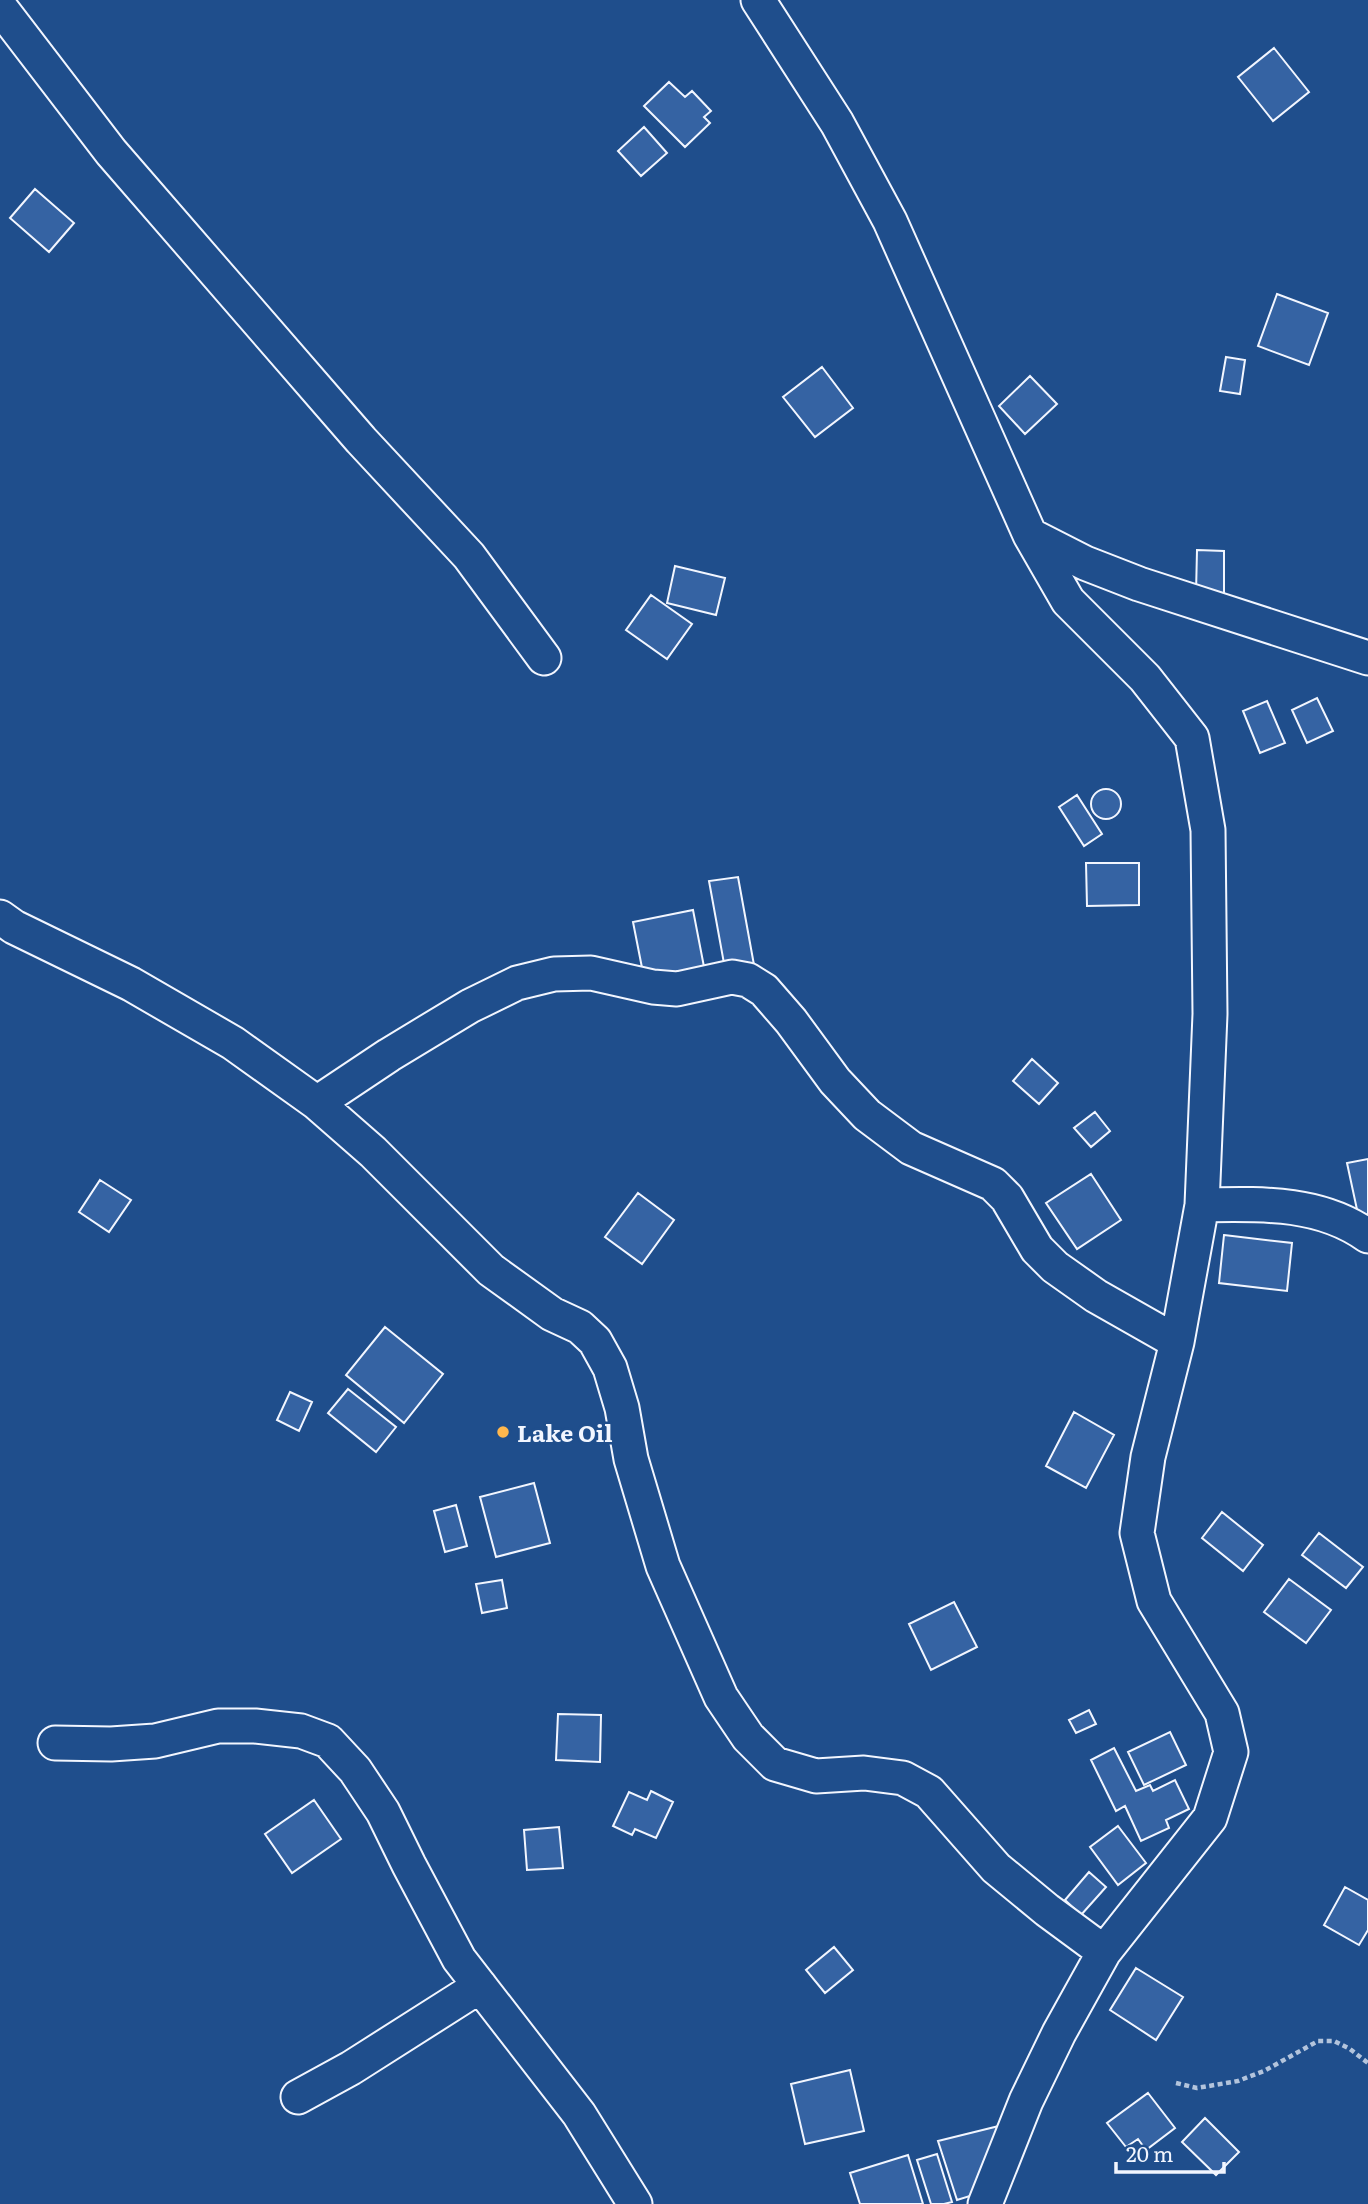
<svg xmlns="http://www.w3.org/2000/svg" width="1368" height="2204" font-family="Literata,serif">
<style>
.building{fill:#3563a3;stroke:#f2f6ff;stroke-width:2}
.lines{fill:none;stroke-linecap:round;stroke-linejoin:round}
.street-casing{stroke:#f2f6ff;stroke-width:37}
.path{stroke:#b3c4dc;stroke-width:4.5;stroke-dasharray:5 3.5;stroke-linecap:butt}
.street{stroke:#1f4e8c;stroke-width:33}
.poi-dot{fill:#ffb74d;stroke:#1f4e8c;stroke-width:2.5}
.labels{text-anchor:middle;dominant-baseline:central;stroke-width:5;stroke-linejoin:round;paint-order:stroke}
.poi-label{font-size:23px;font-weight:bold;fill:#f2f6ff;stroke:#1f4e8c;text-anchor:start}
</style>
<rect width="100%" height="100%" fill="#1f4e8c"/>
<path class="building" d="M1274,48L1309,92L1273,121L1238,77Z
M669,82L685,97L692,91L711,111L704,117L710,123L685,147L644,106Z
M644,127L667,153L641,176L618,151Z
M35,189L74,223L49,252L10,218Z
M1277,294L1328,313L1309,365L1258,346Z
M1226,357L1245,360L1240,394L1220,391Z
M822,367L853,408L815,437L783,397Z
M1030,376L1057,404L1025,434L999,406Z
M1197,550L1224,551V594L1196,593Z
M675,566L725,578L716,615L667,603Z
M651,595L692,624L667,659L626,630Z
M1317,698L1333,731L1307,743L1292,710Z
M1267,701L1285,743L1260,753L1243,711Z
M1091 804a15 15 0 1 1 30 0a15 15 0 1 1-30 0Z
M1077,795L1102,834L1084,846L1059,807Z
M1086,863H1139V905L1087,906Z
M738,877L754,965L725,969L709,881Z
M693,910L705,972L645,983L633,922Z
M1032,1059L1058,1083L1039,1104L1013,1081Z
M1095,1112L1110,1131L1091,1147L1074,1128Z
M1368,1159V1218L1359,1219L1347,1163Z
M1091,1174L1121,1220L1077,1249L1046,1203Z
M100,1180L131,1200L109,1232L79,1212Z
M638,1193L674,1220L642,1264L605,1237Z
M1224,1235L1292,1243L1287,1291L1219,1283Z
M385,1327L443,1374L404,1423L346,1375Z
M348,1389L396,1427L376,1452L328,1413Z
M290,1392L312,1402L299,1431L277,1420Z
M1074,1412L1114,1435L1086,1488L1046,1466Z
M534,1483L550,1543L496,1557L480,1497Z
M456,1505L467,1546L445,1552L434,1511Z
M1222,1512L1263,1545L1243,1571L1202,1538Z
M1319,1533L1363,1567L1346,1588L1302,1555Z
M1289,1579L1331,1610L1306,1643L1264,1612Z
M502,1580L507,1608L482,1613L476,1584Z
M954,1602L977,1647L931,1670L909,1624Z
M1089,1710L1096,1724L1076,1733L1069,1720Z
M558,1714L601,1715L600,1762L556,1760Z
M1170,1732L1186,1765L1144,1785L1128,1752Z
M1114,1748L1136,1791L1150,1785L1153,1791L1175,1780L1189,1809L1166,1820L1169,1828L1141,1841L1125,1806L1116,1811L1091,1760Z
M651,1791L673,1802L656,1838L635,1829L632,1835L613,1826L629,1792L647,1800Z
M314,1800L341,1839L292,1873L265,1834Z
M1118,1826L1146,1863L1118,1885L1090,1847Z
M559,1827L563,1868L527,1870L524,1830Z
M1089,1872L1106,1887L1081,1915L1065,1900Z
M1345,1887L1368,1900V1930L1359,1945L1324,1925Z
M834,1947L853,1970L825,1993L806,1970Z
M1136,1968L1183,1997L1156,2040L1110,2010Z
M850,2070L864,2131L805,2144L791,2084Z
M1148,2093L1175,2128L1146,2150L1138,2139L1126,2147L1107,2123Z
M1205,2118L1239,2152L1216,2175L1182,2142Z
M1011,2123L983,2192L957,2200L938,2141Z
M937,2154L952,2202L944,2204H931L917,2160Z
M908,2155L923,2204H860L850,2173Z"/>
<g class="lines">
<defs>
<path id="street" d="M758,0L837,123L890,221L1030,535L1068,601L1145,678L1192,738L1208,830L1210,1014L1202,1205L1177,1342L1148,1457L1137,1533L1154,1601L1222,1713L1231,1752L1210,1818L1104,1952L1059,2033L1026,2101L985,2204
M0,7L111,152L361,440L469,556L544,658
M1030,535L1085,563L1139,584L1368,658
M0,917L14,927L131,984L233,1043L317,1103L373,1152L491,1270L552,1314L580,1327L595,1341L610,1368L622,1408L631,1459L663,1566L721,1697L748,1737L775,1764L816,1776L864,1773L903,1778L929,1792L996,1868L1047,1910L1104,1952
M317,1103L389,1055L470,1006L517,983L554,974L591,973L653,987L677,989L732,977L748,980L764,990L791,1021L835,1081L867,1115L911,1148L993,1184L1007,1198L1037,1249L1055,1267L1096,1296L1177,1342
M1202,1205C1260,1204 1319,1201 1368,1236
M55,1743L111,1744L155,1741L218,1726H255L301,1731L328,1741L355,1770L383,1812L409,1865L459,1959L579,2114L635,2204
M298,2097L351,2068L480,1986"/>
</defs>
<use href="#street" class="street-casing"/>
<path class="path" d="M1176,2083L1197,2088L1238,2081L1264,2071L1318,2041H1334L1350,2049L1368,2063"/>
<use href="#street" class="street"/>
</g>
<circle class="poi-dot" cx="503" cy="1432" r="7"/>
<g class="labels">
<g class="poi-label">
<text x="517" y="1432">Lake Oil</text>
</g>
</g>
<path d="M1116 2162v10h108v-10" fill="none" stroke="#f2f6ff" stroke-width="3.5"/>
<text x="1126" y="2162" font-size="21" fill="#f2f6ff" stroke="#1f4e8c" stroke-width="5" paint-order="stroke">20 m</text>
</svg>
